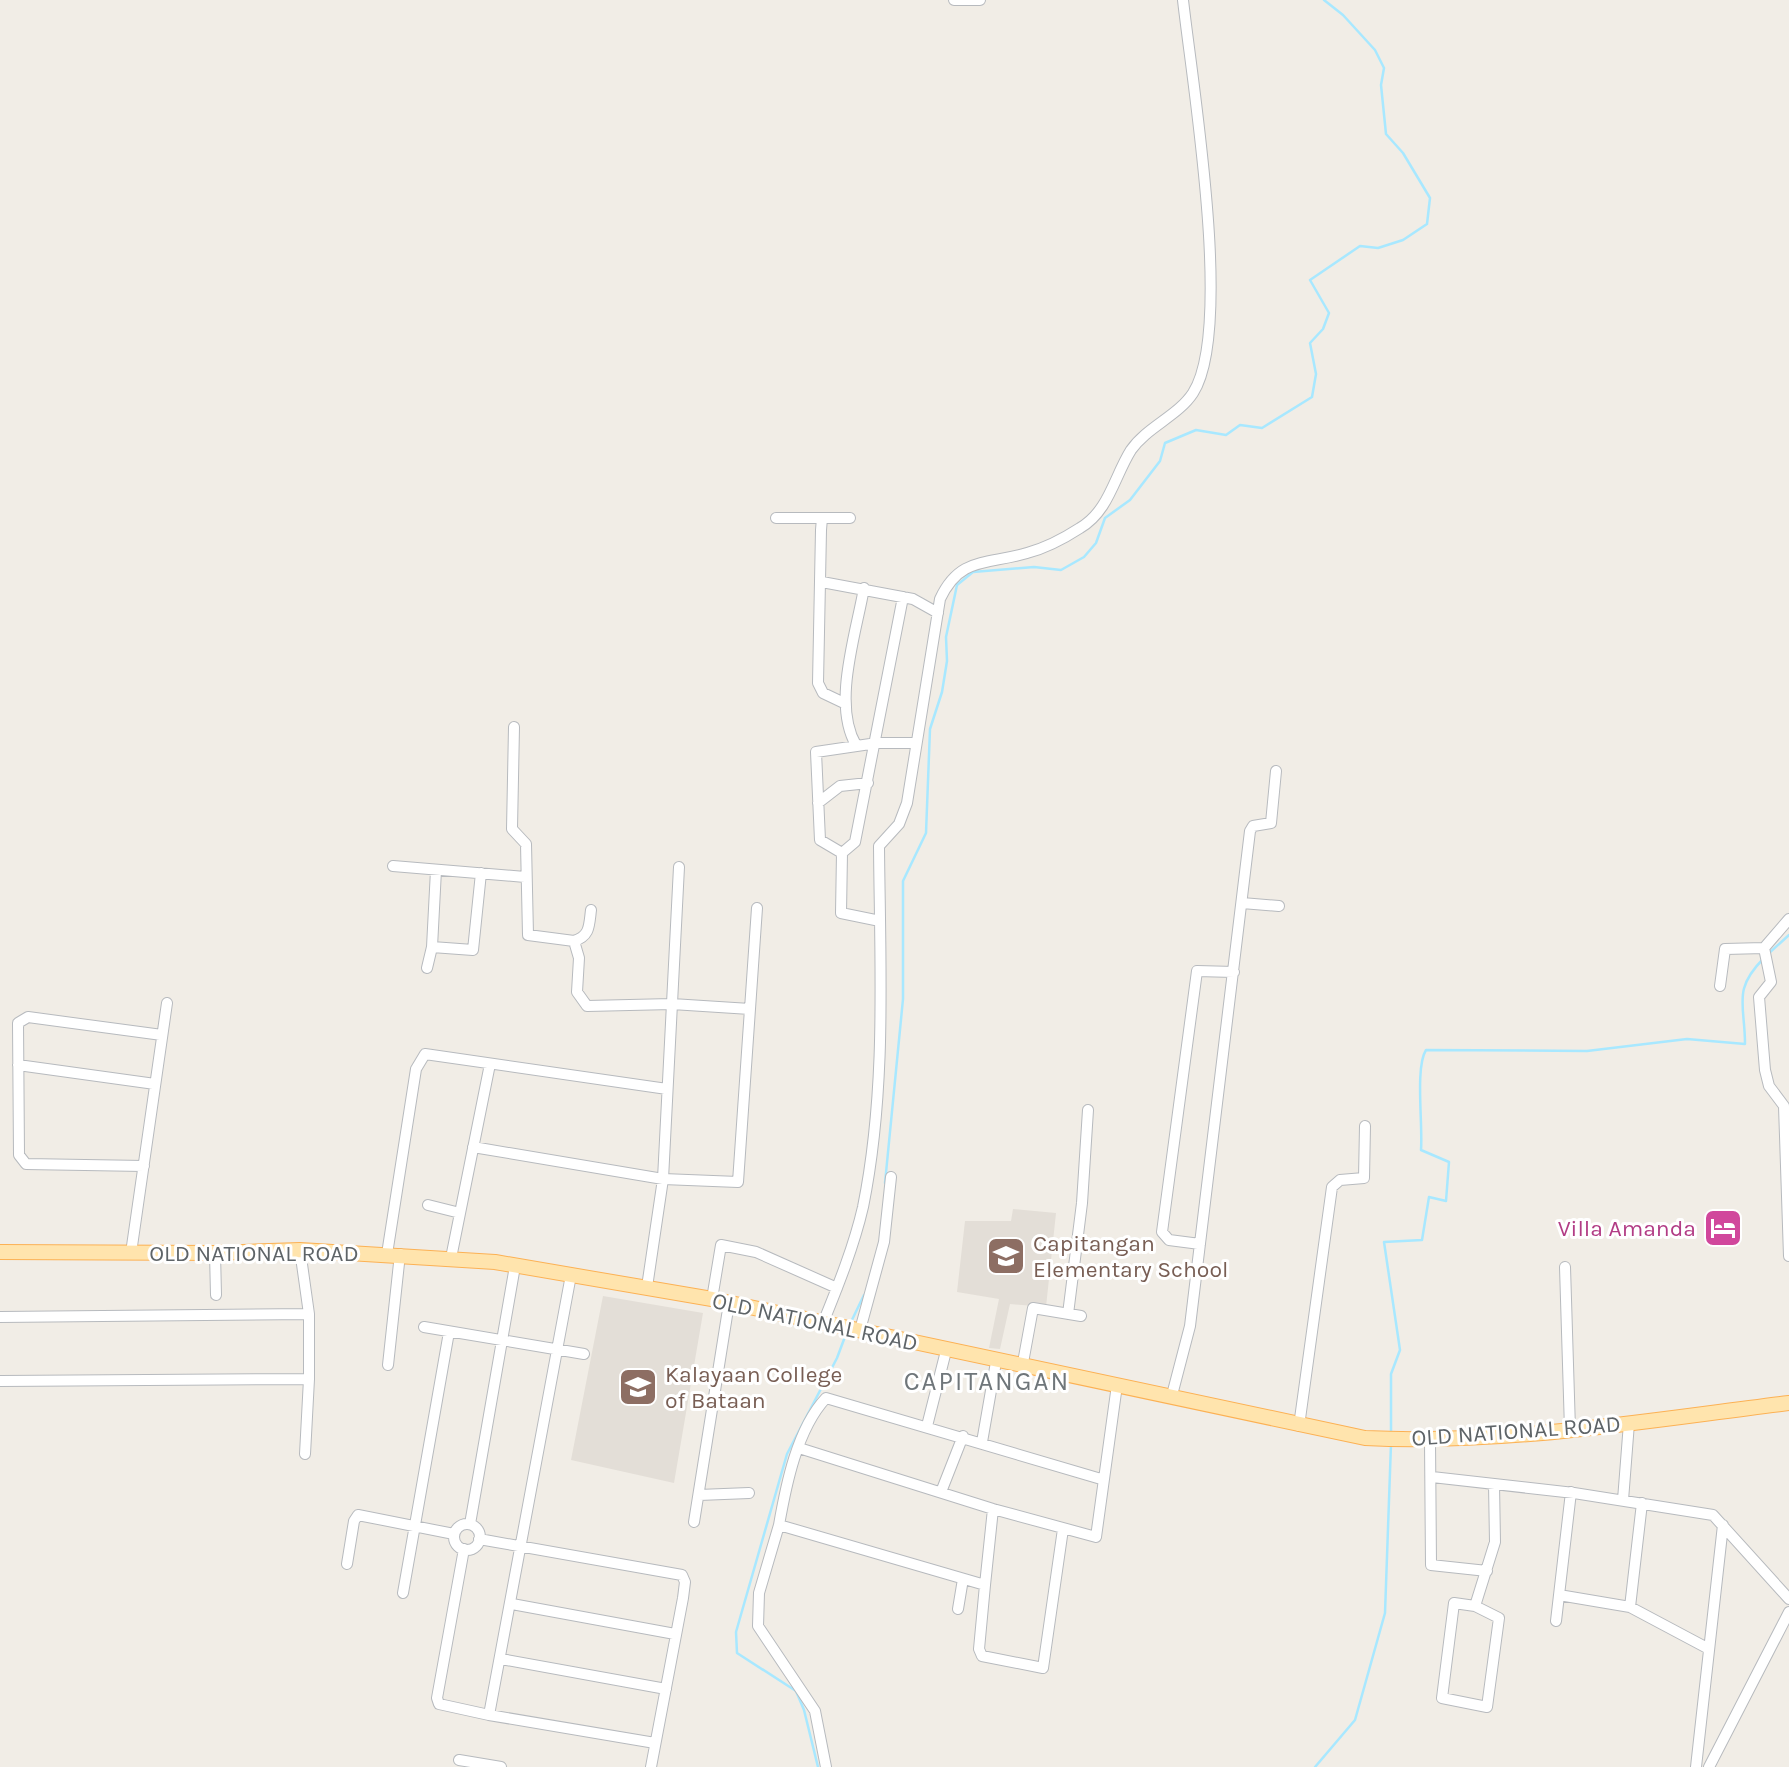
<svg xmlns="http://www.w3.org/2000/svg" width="1789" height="1767" font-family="Karla,sans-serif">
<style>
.education{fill:#e3ded7}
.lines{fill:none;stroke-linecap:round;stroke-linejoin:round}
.stream{stroke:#a8e8ff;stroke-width:2.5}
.minor-casing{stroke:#b7babe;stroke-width:12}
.major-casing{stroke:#fcb154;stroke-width:16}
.minor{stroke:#fff;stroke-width:10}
.major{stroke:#ffe4ad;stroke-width:14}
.labels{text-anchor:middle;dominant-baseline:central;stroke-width:6;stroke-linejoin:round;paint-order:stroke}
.hotel-label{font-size:23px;fill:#b23c85;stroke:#fff;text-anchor:end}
.education-label{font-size:23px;fill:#785e54;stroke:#fff;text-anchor:start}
.street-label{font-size:23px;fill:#5e6468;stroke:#fff}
.quarter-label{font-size:26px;letter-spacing:2px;fill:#6f767a;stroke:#fff}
</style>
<rect width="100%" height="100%" fill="#f1ede6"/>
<path class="education" d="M1013,1209L1056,1213L1046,1307L1010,1304L1000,1349L989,1348L999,1299L957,1292L965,1221H1011Z
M603,1296L703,1313L674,1483L571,1460Z"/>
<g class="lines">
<path class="stream" d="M1768,954L1789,935
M885,1183L903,999V881L926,833L930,729L942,692L947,661L946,637L957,585L973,572L1034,567L1061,570L1084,557L1096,543L1105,518L1130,500L1160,461L1165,443L1196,430L1226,435L1240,425L1262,428L1312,397L1316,374L1310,343L1323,329L1329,313L1310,280L1360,246L1378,248L1403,240L1427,224L1430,198L1403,153L1386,134L1381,85L1384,68L1375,50L1343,15L1324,0
M850,1324L864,1295
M1391,1434V1374L1400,1350L1384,1242L1422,1240L1429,1197L1446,1201L1449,1162L1421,1150C1423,1125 1415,1067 1426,1050L1587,1051L1687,1039L1745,1044C1745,1004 1732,990 1764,958
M818,1767L804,1710L796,1691L737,1653L736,1632L787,1454L837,1358L846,1334
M1315,1767L1355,1720L1385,1613L1391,1444"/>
<defs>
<path id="minor" d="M954,0H980
M776,518H822
M822,582L913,599L938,613
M844,703L823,693L818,683L821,530L822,518H850
M514,727L512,829L526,844L528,935L574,941L579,958L577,992L587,1006L672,1004L750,1009
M856,745C832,704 856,634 864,588
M818,803L840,786L868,783
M842,853L820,840L816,752L877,743H916
M393,866L525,877
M1242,903L1279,906
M1789,919L1764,948L1771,982L1759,997L1765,1070L1769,1086L1784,1106L1789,1256
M880,921L841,913L842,853L855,842L903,597
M574,941C590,936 589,926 591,910
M432,947L473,950L481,873
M427,968L432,947L436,870
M1720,986L1725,949L1764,948
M18,1065L155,1084
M473,1147L663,1179L738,1182L757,908
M144,1166L26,1164L19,1155L18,1023L28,1017L162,1035
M428,1205L460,1213
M1200,1244L1169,1240L1162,1232L1197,971L1234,972
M131,1253L167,1003
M215,1253L216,1295
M387,1254L416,1069L425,1054L667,1089
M451,1258L490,1064
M1565,1267L1570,1429
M647,1287L663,1179L679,867
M712,1299L721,1245L756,1252L837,1288
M1068,1314L1082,1203L1088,1110
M0,1317L309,1314
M823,1323C838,1286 854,1246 863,1207C887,1089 880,965 879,846L899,824L907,803L940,599C960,556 987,565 1027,553C1046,548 1063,539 1080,528C1109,511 1114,477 1131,450C1147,427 1178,416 1193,393C1234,329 1192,82 1183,0
M424,1327L584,1354
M860,1330L884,1242L891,1177
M388,1365L400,1254
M1022,1368L1033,1308L1081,1316
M0,1381L309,1379V1314L300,1250
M1172,1395L1190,1326L1250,831L1253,826L1271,823L1276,771
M927,1426L946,1351
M1299,1426L1332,1187L1340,1180L1364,1178L1365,1126
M1430,1441L1431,1565L1487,1571
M982,1442L996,1362
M799,1448L993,1509L1096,1537L1117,1385
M305,1454L309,1379
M1432,1477L1574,1493L1713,1515L1789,1599
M941,1492L963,1436
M699,1495L749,1493
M1623,1500L1629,1423
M1642,1503L1630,1607L1709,1649
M993,1509L985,1585L779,1525C786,1485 797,1429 826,1398L1101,1479
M694,1522L729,1303
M470,1524L515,1266
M454 1537a13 13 0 1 1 26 0a13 13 0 1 1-26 0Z
M779,1525L759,1593L758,1626L815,1711L826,1767
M479,1539L682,1575L685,1582L683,1598L651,1767
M464,1549L437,1698L439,1704L489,1715L655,1743
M347,1564L354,1521L358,1515L454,1534
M985,1585L979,1649L982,1656L1043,1668L1063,1529
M403,1593L449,1332
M1559,1595L1630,1607
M1454,1603L1475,1606L1499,1618L1487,1707L1442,1698Z
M512,1604L675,1634
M1475,1606L1495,1542L1494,1484
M958,1609L963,1579
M1556,1621L1571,1492
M501,1659L666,1689
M489,1715L571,1275
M459,1760L501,1767
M1696,1767L1723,1525
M1709,1767L1789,1612"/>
<path id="major" d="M0,1252L215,1253L300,1250L495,1262L712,1299L1365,1438C1506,1445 1649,1420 1789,1403"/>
</defs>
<use href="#minor" class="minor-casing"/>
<use href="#major" class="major-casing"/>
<use href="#minor" class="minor"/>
<use href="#major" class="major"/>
</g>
<defs>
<symbol id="hotel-square" viewBox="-11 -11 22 22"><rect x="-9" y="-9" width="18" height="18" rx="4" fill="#d1479c" stroke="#fff"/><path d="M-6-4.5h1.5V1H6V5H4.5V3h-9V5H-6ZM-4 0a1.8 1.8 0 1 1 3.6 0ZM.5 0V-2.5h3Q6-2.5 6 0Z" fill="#fff"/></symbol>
<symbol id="school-square" viewBox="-11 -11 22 22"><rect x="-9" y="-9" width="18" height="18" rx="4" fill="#8d6e63" stroke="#fff"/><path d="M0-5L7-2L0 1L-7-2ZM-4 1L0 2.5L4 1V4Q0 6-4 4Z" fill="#fff"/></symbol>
<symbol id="university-square" viewBox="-11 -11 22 22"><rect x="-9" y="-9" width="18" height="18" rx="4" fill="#8d6e63" stroke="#fff"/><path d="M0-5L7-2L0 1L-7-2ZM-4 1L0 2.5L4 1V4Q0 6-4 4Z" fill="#fff"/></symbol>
</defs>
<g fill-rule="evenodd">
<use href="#hotel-square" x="1701" y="1206" width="44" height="44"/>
<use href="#school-square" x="984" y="1234" width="44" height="44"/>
<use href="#university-square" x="616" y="1365" width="44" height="44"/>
</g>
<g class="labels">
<g class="hotel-label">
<text x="1696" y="1228">Villa Amanda</text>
</g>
<g class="education-label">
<text x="1033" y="1243">Capitangan<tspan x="1033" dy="26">Elementary School</tspan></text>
<text x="665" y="1374">Kalayaan College<tspan x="665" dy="26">of Bataan</tspan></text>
</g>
<g class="street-label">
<text x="254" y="1253">OLD NATIONAL ROAD</text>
<text transform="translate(815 1322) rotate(12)">OLD NATIONAL ROAD</text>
<text transform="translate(1516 1431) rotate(-4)">OLD NATIONAL ROAD</text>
</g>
<g class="quarter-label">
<text x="987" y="1381">CAPITANGAN</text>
</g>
</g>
</svg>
